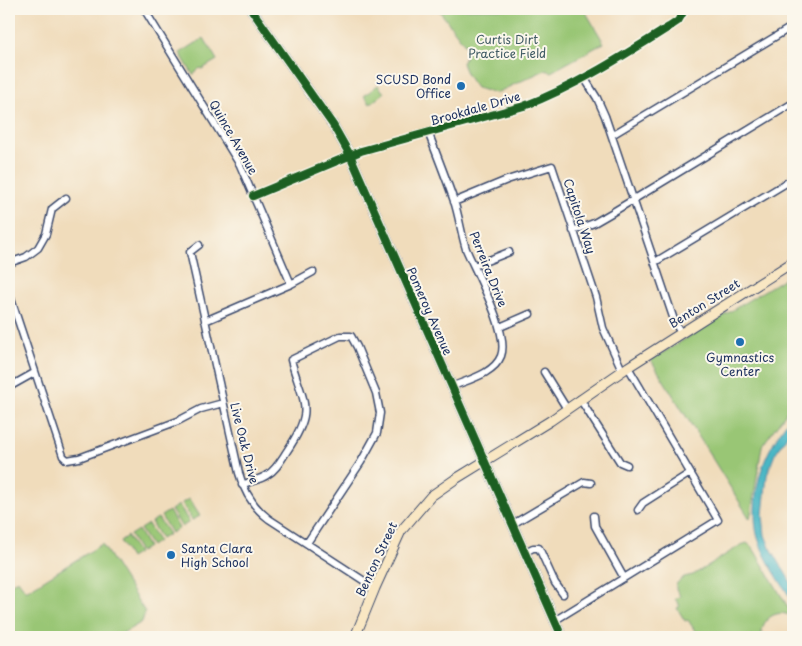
<svg xmlns="http://www.w3.org/2000/svg" width="802" height="646" font-family="'Playpen Sans',sans-serif">
<style>
.green{fill:#99c675;stroke:#5a7a6a}
.water{fill:#49b6c4;stroke:#327291}
.lines{fill:none;stroke-linecap:round;stroke-linejoin:round}
.street-casing{stroke:#3b496c;stroke-width:9}
.secondary-casing{stroke:#3b496c;stroke-width:11}
.street{stroke:#fff;stroke-width:6}
.secondary{stroke:#f9e7c3;stroke-width:9}
.cycleway-casing{stroke:#fbf7ec;stroke-width:11}
.cycleway{stroke:#1b5e20;stroke-width:8}
.poi-dot{fill:#1f6fb2;stroke:#fbf7ec;stroke-width:2}
.labels{text-anchor:middle;dominant-baseline:central;stroke-width:4;stroke-linejoin:round;paint-order:stroke}
.park-label{font-size:12px;fill:#415c65;stroke:#fbf7ec}
.poi-label{font-size:12px;fill:#1b2f5e;stroke:#fbf7ec;text-anchor:end}
.street-label{font-size:12px;fill:#1b2f5e;stroke:#fbf7ec}
</style>
<rect width="100%" height="100%" fill="#fbf7ec"/>
<filter id="ink" filterUnits="userSpaceOnUse"><feTurbulence type="fractalNoise" baseFrequency=".02" numOctaves="2"/><feDisplacementMap in="SourceGraphic" scale="10" xChannelSelector="R" yChannelSelector="G"/><feConvolveMatrix kernelMatrix="1 2 1 2 8 2 1 2 1" color-interpolation-filters="sRGB"/></filter>
<filter id="wash" filterUnits="userSpaceOnUse"><feTurbulence type="fractalNoise" baseFrequency=".0096" numOctaves="4" result="noise"/><feDisplacementMap in="SourceGraphic" scale="20" xChannelSelector="R" yChannelSelector="G"/><feGaussianBlur stdDeviation="1.12" result="paint"/><feColorMatrix in="noise" values="0 0 0 0 0 0 0 0 0 0 0 0 0 0 0 0 0 1.4 0 .05"/><feComposite in="paint" operator="in"/></filter>
<g filter="url(#wash)">
<rect width="100%" height="100%" fill="#f0dcbb"/>
<path class="green" d="M438,9H584L604,43L551,72L545,70L496,93L476,88C470,80 465,73 462,63L469,50Z
M204,38L217,60L202,69L200,68L193,75L180,53Z
M378,85L384,93L370,104L364,96Z
M793,273V403L762,446L750,519L651,360Z
M189,499L200,516L192,520L182,503Z
M179,505L189,522L182,527L171,510Z
M169,511L179,528L171,533L161,516Z
M158,518L169,534L161,539L151,522Z
M148,524L158,541L151,546L140,529Z
M138,530L148,547L140,552L130,535Z
M127,536L138,553L130,558L120,541Z
M747,543L753,548L792,614L789,615C774,609 760,621 762,637H699L688,620L685,621L677,608L680,606L675,599L680,596L676,589V584L684,577L693,575L741,545Z
M102,544L145,612L142,622L116,637H9V584L18,580L26,591Z"/>
<path class="water" d="M793,414V426L775,454L767,475L763,515L765,535L769,545L793,586V602C781,582 765,561 758,538C755,528 755,518 755,508C756,471 771,442 793,414Z"/>
</g>
<g filter="url(#ink)">
<g class="lines">
<defs>
<path id="street" d="M144,9L240,165L291,284
M585,79L597,98L605,116L675,323L681,333
M428,132C437,155 446,178 454,201C459,216 461,233 466,249C476,273 510,333 501,356C494,374 467,380 451,387
M612,135L793,26
M253,196L361,151L524,106C576,86 621,57 669,27L678,21L685,9
M454,202L507,180L552,166L596,297L603,328L622,370
M573,231L594,223L613,212L793,103
M199,245L190,252L239,473C244,492 253,507 269,519L375,588
M655,262L793,179
M9,263L26,257L38,248L46,234L52,209L66,198
M474,266L509,252
M9,293L63,456L67,460L79,458L178,421L201,409L223,403
M205,321L291,284L313,272
M500,327L530,314
M544,372L567,409
M9,387L34,373
M580,399L620,462L627,465
M242,485C250,481 260,480 267,475C276,470 281,460 287,451C316,408 303,404 291,360L340,336H351L357,347L376,393L380,413L377,433L361,462L307,543
M638,510L643,503L690,473
M594,516L595,526L624,578
M513,524L584,482L591,483
M525,552L533,548H539L555,583L563,594
M554,621L718,520L628,367"/>
<path id="secondary" d="M251,9L333,125L350,155L562,637
M355,637L375,588L401,531L431,496L454,480L550,421L628,367L793,262"/>
</defs>
<use href="#street" class="street-casing"/>
<use href="#secondary" class="secondary-casing"/>
<use href="#street" class="street"/>
<use href="#secondary" class="secondary"/>
<defs>
<path id="cycleway" d="M251,9L333,125L350,155L562,637
M253,196L361,151L524,106C576,86 621,57 669,27L678,21L685,9"/>
</defs>
<use href="#cycleway" class="cycleway-casing"/>
<use href="#cycleway" class="cycleway"/>
</g>
</g>
<g class="poi-dot">
<circle cx="461" cy="86" r="5"/>
<circle cx="740" cy="342" r="5"/>
<circle cx="171" cy="555" r="5"/>
</g>
<g class="labels">
<g class="park-label">
<text x="507" y="39">Curtis Dirt<tspan x="507" dy="14">Practice Field</tspan></text>
</g>
<g class="poi-label">
<text x="451" y="79">SCUSD Bond<tspan x="451" dy="14">Office</tspan></text>
<text x="740" y="357" text-anchor="middle">Gymnastics<tspan x="740" dy="14">Center</tspan></text>
<text x="181" y="548" text-anchor="start">Santa Clara<tspan x="181" dy="14">High School</tspan></text>
</g>
<g class="street-label">
<text transform="translate(475 108) rotate(-16)">Brookdale Drive</text>
<text transform="translate(234 137) rotate(60)">Quince Avenue</text>
<text transform="translate(580 216) rotate(72)">Capitola Way</text>
<text transform="translate(489 269) rotate(68)">Perreira Drive</text>
<text transform="translate(704 303) rotate(-32)">Benton Street</text>
<text transform="translate(430 311) rotate(66)">Pomeroy Avenue</text>
<text transform="translate(245 443) rotate(76)">Live Oak Drive</text>
<text transform="translate(376 559) rotate(-65)">Benton Street</text>
</g>
</g>
<rect width="802" height="646" fill="none" stroke="#fbf7ec" stroke-width="30"/>
</svg>
